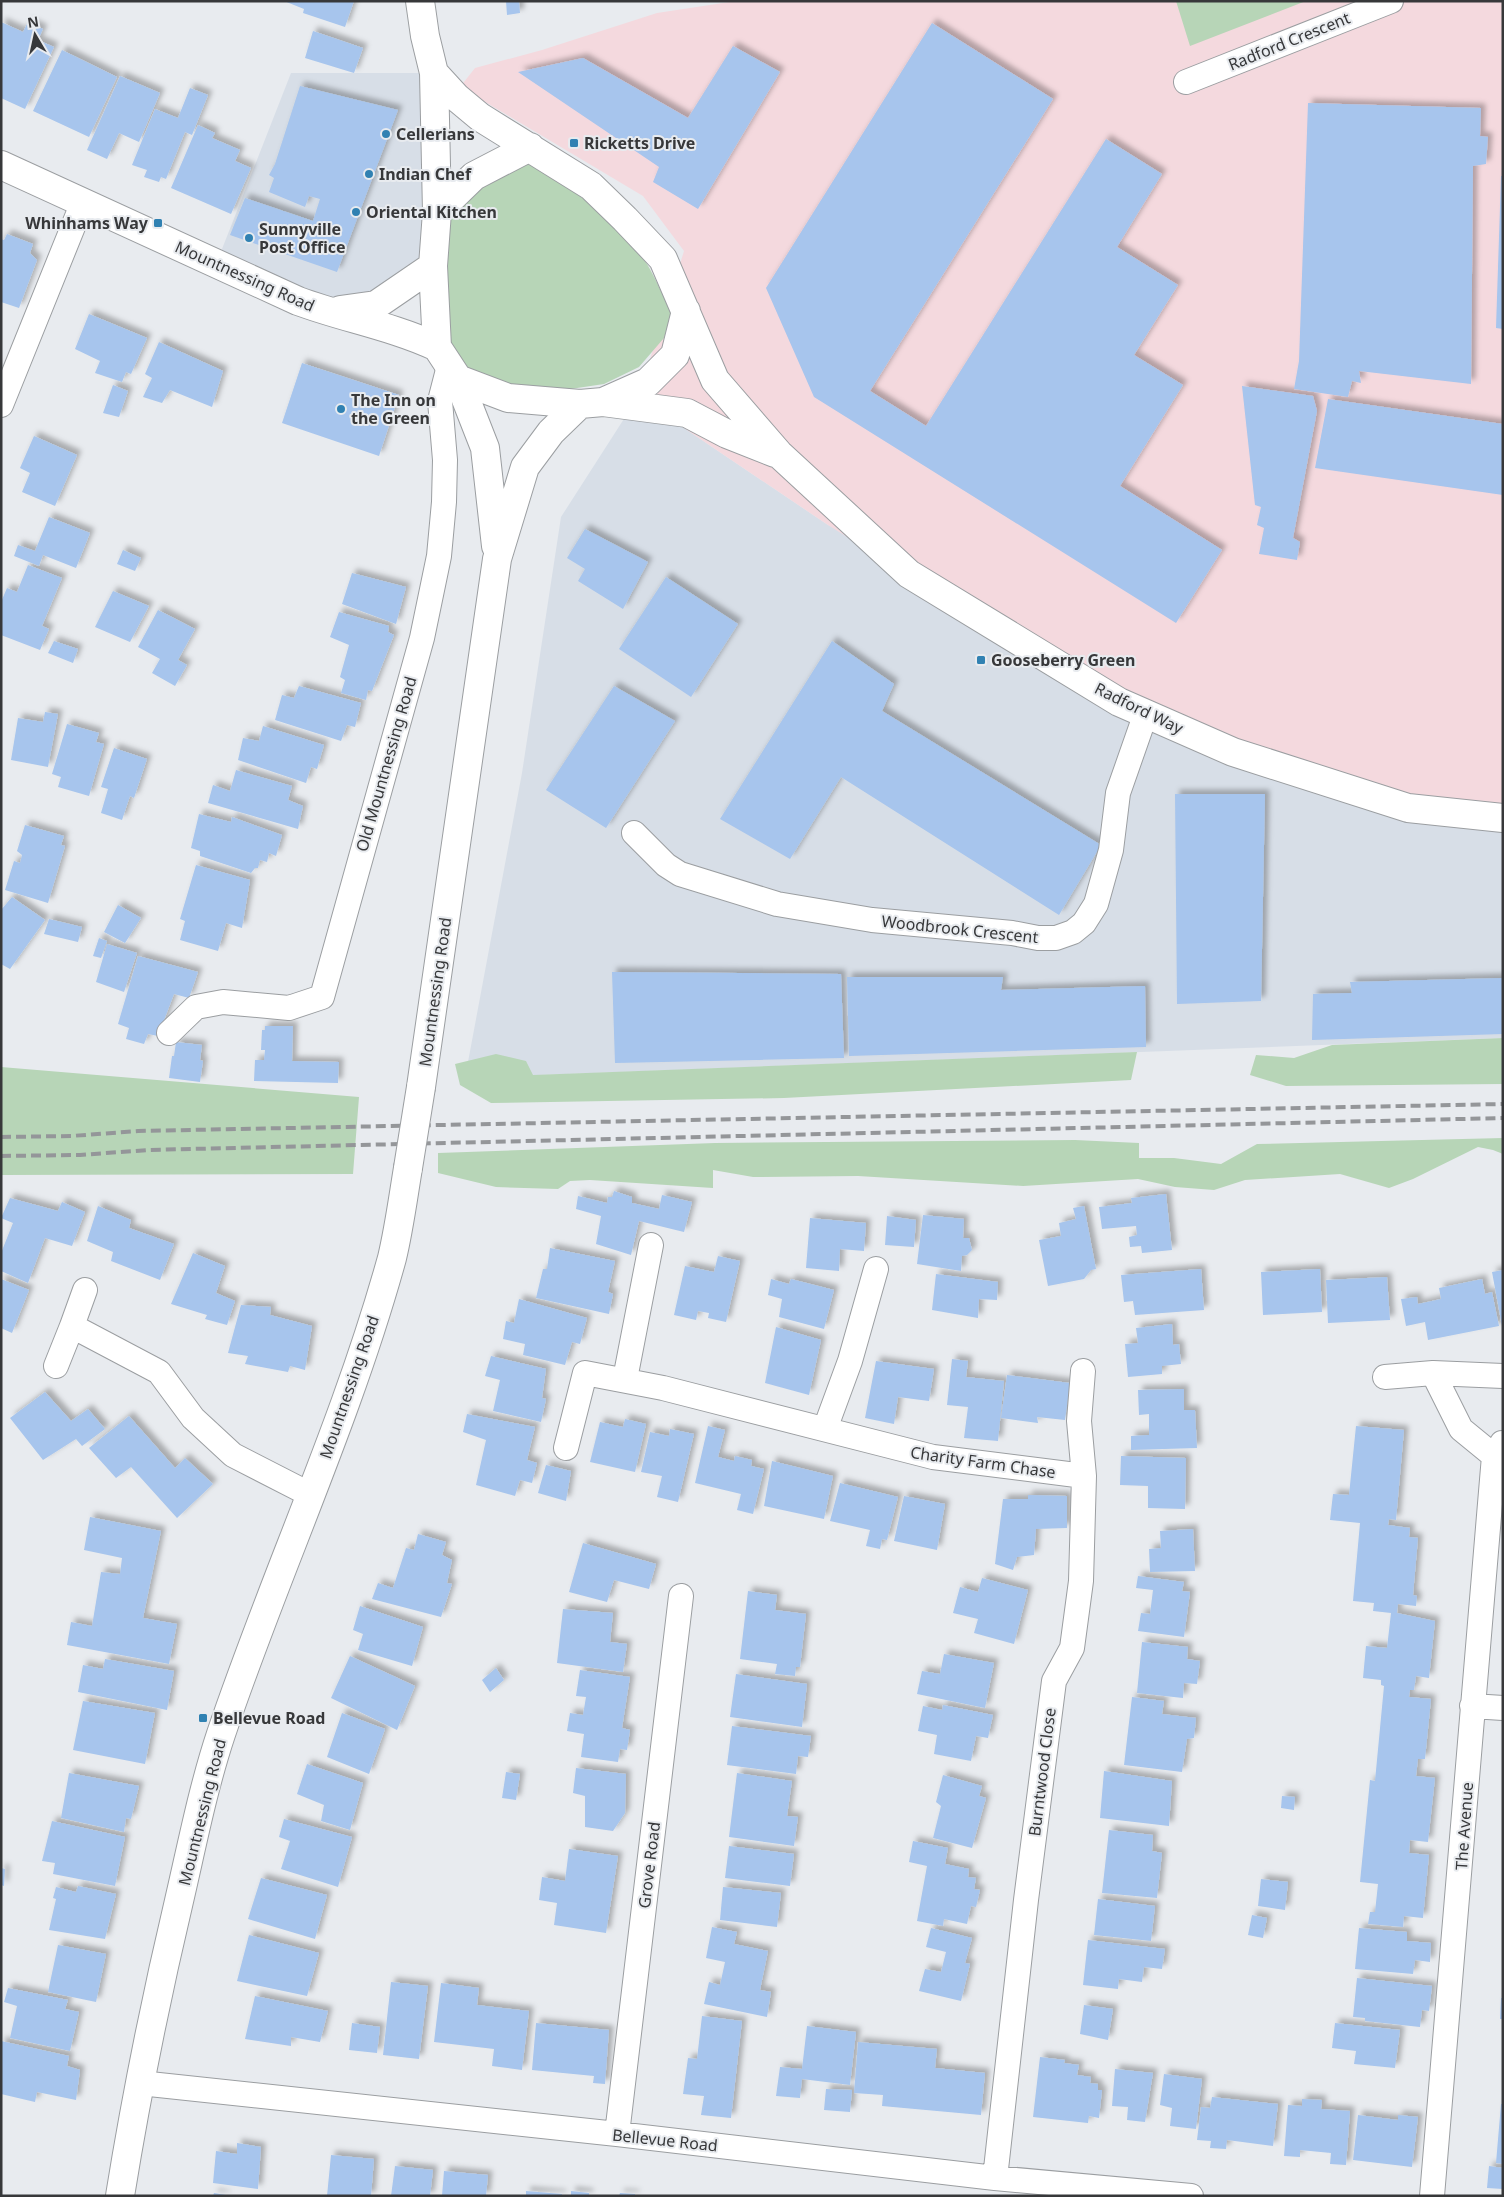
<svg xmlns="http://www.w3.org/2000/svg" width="1504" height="2197" font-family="'Noto Sans',sans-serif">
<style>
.built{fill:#d7dee7}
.industrial{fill:#f4d9de}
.green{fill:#b7d5b7}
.building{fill:#a7c5ed;filter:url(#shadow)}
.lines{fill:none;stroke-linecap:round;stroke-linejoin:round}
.street-casing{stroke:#9b9ea1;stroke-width:26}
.secondary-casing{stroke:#9b9ea1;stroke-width:30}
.street{stroke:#fff;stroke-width:24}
.secondary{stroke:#fff;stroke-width:28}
.rail{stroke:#949699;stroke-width:4;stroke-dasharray:10 5;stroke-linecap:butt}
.secondary-bridge-casing{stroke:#9b9ea1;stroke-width:30;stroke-linecap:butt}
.secondary-bridge{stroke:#fff;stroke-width:28}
.poi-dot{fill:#3081b2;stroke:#e8ebef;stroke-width:2}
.labels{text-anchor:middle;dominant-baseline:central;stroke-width:4;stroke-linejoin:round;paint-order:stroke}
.street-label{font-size:16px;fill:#37383a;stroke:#e8ebef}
.poi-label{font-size:16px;font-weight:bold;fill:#37383a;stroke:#e8ebef;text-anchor:start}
</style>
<defs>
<filter id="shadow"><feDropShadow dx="4.5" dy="-4.5" stdDeviation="2.5" flood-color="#0004"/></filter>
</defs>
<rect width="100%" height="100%" fill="#e8ebef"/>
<path class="built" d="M291,73H434L430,267L326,312L213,272Z
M638,397L828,525L1503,818V1038L465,1078L522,773L561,517Z"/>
<path class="industrial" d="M736,1H1503V818L1269,763L948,600L828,525L638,397L684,251L643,196L460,87L475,68L542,50L657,13Z"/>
<path class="green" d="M1176,1H1306L1190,46Z
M523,156C567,186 617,218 647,264C656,279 663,297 672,312L664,338L639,367L604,384L557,391L509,393L462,374L443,345V215Z
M1503,1038V1084L1286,1086L1250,1075L1256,1055L1294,1058L1332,1045Z
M1137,1052L1131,1080L784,1098L491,1103L460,1085L455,1064L496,1054L526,1061L533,1075Z
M1,1067L359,1097L353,1174L1,1175Z
M1503,1138V1154L1493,1150L1478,1147L1413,1179L1389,1188L1340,1174L1245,1180L1214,1190L1175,1187L1138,1179L1023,1186L858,1176L753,1177L713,1170V1188L590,1180L570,1181L558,1189L496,1187L438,1173V1153L715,1143L1075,1140L1139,1143V1158H1174L1221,1164L1257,1144Z"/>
<path class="building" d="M284,1H354L345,27L303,13L304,9Z
M506,1H519L520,13L507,15Z
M1,22L23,32L28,22L43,29L38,40L54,47L25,109L1,98Z
M932,23L1053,99L870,391L926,426L1106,139L1162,174L1117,247L1178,285L1134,355L1183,385L1120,486L1222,550L1176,623L814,397L766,288Z
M313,31L363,48L354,73L305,58Z
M733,46L780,72L698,209L653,182L659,167L518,72L583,58L688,118Z
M62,50L117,77L89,137L33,111Z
M120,76L160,93L139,142L119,133L107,159L87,150Z
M300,86L398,110L337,272L230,235L245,198L313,221L320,199L309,196L305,207L269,192L274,178L269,175L275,164Z
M190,88L208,95L192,135L185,132L166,179L161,177L159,182L144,177L147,170L132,165L155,109L178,118Z
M1308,103L1481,108L1480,136L1488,137L1486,164L1473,166L1471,384L1359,371L1361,383L1352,381L1348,397L1294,389L1299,361Z
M198,125L215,133L212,138L240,150L235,161L251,168L231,214L171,188Z
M1501,176H1503V329L1496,328Z
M7,234L33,244L30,253L37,260L19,308L1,302V239L4,240Z
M89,314L147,338L131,374L126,372L122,382L95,373L100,361L75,349Z
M159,342L223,371L212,407L170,390L162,403L143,397L152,378L145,374Z
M302,363L399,395L379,456L282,423Z
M113,385L128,391L119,417L103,413Z
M1242,386L1313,396L1317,411L1293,538L1300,542L1297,560L1259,554L1264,528L1257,525L1261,507L1255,505Z
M1328,399L1503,424V495L1315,468Z
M34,436L77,455L55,506L22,492L30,473L20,468Z
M49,517L90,533L76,568L43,555L39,566L14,556L18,545L35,551Z
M585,529L648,562L623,609L578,581L585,569L567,558Z
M123,550L141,558L135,571L117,564Z
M28,565L62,578L42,626L49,629L40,650L1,635V602L7,588L17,592Z
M352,573L406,587L396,624L342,604Z
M666,577L738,624L691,697L619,649Z
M113,591L149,606L130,642L95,627Z
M158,610L195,629L178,660L187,665L175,686L152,673L160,659L138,647Z
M339,612L389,626L388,632L394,635L372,691L368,690L366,700L341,693L345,680L340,677L349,645L330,637Z
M54,641L78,649L73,663L48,653Z
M832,641L894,684L882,711L1101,845L1059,915L841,777L790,859L720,819Z
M299,686L361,703L355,727L347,725L341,741L275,720L282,695L294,698Z
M614,686L675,721L606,828L546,790Z
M45,712L58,714L48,767L11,760L18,718L43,722Z
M67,724L99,733L96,742L104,744L89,796L58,787L61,777L52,774Z
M263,726L324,745L317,769L311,767L306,783L238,760L243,738L259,741Z
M114,748L147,759L134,798L130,796L122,820L101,813L108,789L101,787Z
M236,770L292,786L288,800L303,806L298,829L208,803L213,785L230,791Z
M1175,794H1265L1261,1001L1177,1004Z
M199,814L231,822L232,817L282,835L276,856L269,853L267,862L260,860L258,868H255L251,873L200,856V851L191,848Z
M25,825L64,836L61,845L65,846L48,903L5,890L14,861L20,863L22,855L17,851Z
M196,865L250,880L242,928L226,923L218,951L180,940L185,921L180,919Z
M12,897L45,920L10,969L1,964V910Z
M118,905L141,918L125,943L104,932Z
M49,919L82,927L78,942L44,934Z
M99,938L107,941L101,958L93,956Z
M107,944L137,953L124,992L96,982Z
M138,956L198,972L189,998L174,994L158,1036L148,1034L144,1044L126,1039L129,1028L118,1024Z
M612,972L841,974L844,1058L615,1063Z
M847,977H1003L1001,990L1145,986L1146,1047L849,1056Z
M1503,978V1034L1312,1040L1313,994L1352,993L1350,982Z
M265,1026H293L292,1061L339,1062L338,1083L254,1081L255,1060H264L265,1050H261L262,1030H265Z
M176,1042L202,1045L200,1060L203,1061L200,1082L169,1078L172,1056H174Z
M614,1191L632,1197V1203L659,1209L662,1195L692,1202L684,1232L639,1221L631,1255L596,1244L601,1216L576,1209L578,1196L607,1203L608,1197H612Z
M1166,1194L1172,1250L1142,1253L1141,1246L1130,1247L1129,1237L1137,1235L1136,1226L1102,1229L1099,1207L1132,1203L1131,1198Z
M10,1198L58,1211L62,1202L85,1212L72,1246L45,1238L28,1283L1,1271V1253L13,1223L1,1218Z
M98,1206L131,1220L129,1228L174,1244L160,1280L111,1261L113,1252L87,1241Z
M1084,1206L1096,1269L1091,1270L1084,1279L1048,1286L1039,1240L1061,1236L1059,1223L1076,1219L1073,1208Z
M923,1215L964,1219L963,1238H969L972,1250L967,1255L962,1256L961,1271L917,1264Z
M887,1216L916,1220L914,1247L885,1245Z
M810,1218L866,1223L864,1251L840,1249L839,1271L806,1268Z
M550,1248L615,1261L608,1292L613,1294L609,1314L536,1298L543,1269H547Z
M193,1253L225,1266L216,1293L235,1301L227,1325L205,1319L207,1315L171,1304Z
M718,1256L740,1261L726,1322L708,1318L709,1313L698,1311L696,1320L674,1315L685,1266L714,1272Z
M1201,1269L1204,1310L1135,1315L1133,1301L1124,1302L1121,1275Z
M1320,1269L1322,1312L1263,1315L1261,1272Z
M1503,1270V1326H1502L1492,1272Z
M936,1274L998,1282L997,1300L979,1299L978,1318L932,1310Z
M1387,1277L1390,1320L1328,1323L1326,1280Z
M1,1279L29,1290L12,1333L1,1328Z
M771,1279L789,1284L791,1279L834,1290L824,1329L779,1317L782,1299L768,1295Z
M1482,1279L1485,1294L1492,1292L1499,1326L1428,1340L1425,1322L1406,1326L1401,1299L1417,1297L1418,1304L1441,1299L1439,1288Z
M519,1299L587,1318L580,1344L572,1342L565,1365L523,1355L525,1344L503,1339L506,1321L514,1323Z
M241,1305L271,1307L270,1315L312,1326L305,1370L290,1366L288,1372L245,1364L248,1356L228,1353Z
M1172,1324L1173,1345L1179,1344L1181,1364L1162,1366V1374L1128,1377L1125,1344L1138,1343L1136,1328Z
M776,1327L821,1340L809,1395L765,1383Z
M491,1356L546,1369L542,1398L546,1399L541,1422L493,1411L500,1380L485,1376Z
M952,1359L968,1361L966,1377L1004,1381L998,1441L964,1438L968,1407L947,1405Z
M876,1361L934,1369L929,1401L898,1397L894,1424L865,1418Z
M1007,1375L1070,1383L1065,1420L1037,1417L1038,1423L1001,1418Z
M1184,1389V1410H1195L1197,1448L1131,1450V1436L1149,1435V1414L1139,1415L1138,1390Z
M45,1392L71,1421L88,1409L105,1429L82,1446L76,1439L43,1460L10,1418Z
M467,1414L535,1427L527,1460L537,1463L532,1483L520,1480L515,1496L476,1485L486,1440L463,1432Z
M129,1416L175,1468L185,1458L213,1484L177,1518L131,1467L116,1478L89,1448Z
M625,1419L646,1424L635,1472L590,1462L600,1422L623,1427Z
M708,1426L725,1430L718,1457L734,1461L735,1456L752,1460L751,1466L764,1469L753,1514L737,1510L741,1494L695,1483Z
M1356,1426L1404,1430L1396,1520L1389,1519L1388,1525L1410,1528L1409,1537L1418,1538L1413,1595L1417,1596L1416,1606L1398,1604L1397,1613L1435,1621L1429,1678L1416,1676L1414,1690H1410L1409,1697L1431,1699L1425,1759H1418L1416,1776L1435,1778L1428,1842L1410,1840L1409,1853L1429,1855L1423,1918L1404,1916L1403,1927L1368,1924L1370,1912H1375L1378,1884L1360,1882L1370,1780L1375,1781L1384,1686L1381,1685V1680L1363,1678L1366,1646L1387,1648L1391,1613L1373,1611L1374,1603L1353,1601L1360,1523L1330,1520L1333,1494L1349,1495Z
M670,1429L694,1434L678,1502L657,1497L662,1476L641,1472L650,1432L669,1436Z
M1121,1456L1186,1458L1185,1509L1148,1508V1486L1120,1485Z
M772,1461L833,1476L824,1519L764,1506Z
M546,1465L571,1471L566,1501L538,1493Z
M840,1483L898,1497L887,1540L882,1539L880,1549L866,1546L870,1530L830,1521Z
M1028,1495L1067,1496V1528L1036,1529L1034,1555L1017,1557L1013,1570L995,1564L1003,1499H1028Z
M904,1496L945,1504L937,1550L894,1541Z
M90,1517L161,1531L143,1618L177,1624L169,1664L67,1645L71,1622L92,1626L101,1572L120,1574L122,1558L84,1550Z
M1193,1529L1195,1571L1150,1572L1149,1549L1161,1548L1160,1531Z
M418,1534L446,1542L442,1555L452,1560L447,1583L452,1584L441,1617L372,1599L378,1583L393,1588L406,1548L414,1550Z
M583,1543L656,1564L649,1589L614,1580L607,1602L569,1592Z
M1138,1576L1184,1582L1182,1591L1190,1592L1184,1637L1138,1631L1141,1613L1150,1614L1153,1590L1136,1588Z
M982,1578L1028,1590L1014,1644L974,1633L978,1619L953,1613L960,1587L978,1592Z
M748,1591L777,1595L775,1610L806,1614L800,1667H796L795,1676L775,1674L777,1664L740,1659Z
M360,1606L423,1627L412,1666L358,1650L363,1634L353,1630Z
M563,1609L613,1613L610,1642L627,1644L623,1672L557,1663Z
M1142,1642L1188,1647L1187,1659L1200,1661L1197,1684L1184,1683L1183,1698L1137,1693Z
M944,1654L994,1663L985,1708L917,1694L922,1671L940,1674Z
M350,1656L415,1686L397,1730L331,1698Z
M105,1659L174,1671L167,1710L78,1692L83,1665L103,1669Z
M496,1668L504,1680L490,1692L482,1680Z
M580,1670L630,1677L622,1728L630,1730L627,1750L620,1749L618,1762L581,1757L584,1734L567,1731L570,1713L583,1715L586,1697L576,1696Z
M736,1674L807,1684L802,1727L730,1717Z
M1132,1697L1164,1701L1162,1714L1196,1718L1194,1738L1187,1739L1182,1772L1124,1765Z
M83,1701L155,1713L145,1764L73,1750Z
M943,1705L993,1715L988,1738L976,1736L971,1761L934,1754L937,1735L918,1731L923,1706L942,1710Z
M342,1713L385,1729L369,1774L327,1757Z
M732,1726L811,1736L808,1757L798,1756L796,1774L727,1765Z
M307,1764L363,1783L350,1830L321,1821L324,1805L297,1794Z
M576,1768L626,1774L625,1813L613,1831L585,1827V1796L573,1793Z
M1104,1771L1172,1781L1169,1826L1100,1818Z
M506,1772L520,1774L516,1800L502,1798Z
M69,1773L139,1786L131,1819L126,1818L124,1832L61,1818Z
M737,1773L792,1781L787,1816L798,1817L794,1846L729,1837Z
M943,1775L982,1786L979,1796L986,1798L972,1848L933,1838L941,1806L936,1802Z
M1282,1796L1295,1797L1294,1810L1281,1808Z
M284,1819L352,1837L338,1887L281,1869L290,1841L279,1837Z
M52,1821L125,1837L115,1886L53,1874L55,1863L42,1861Z
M1109,1830L1153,1835L1152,1851L1162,1853L1157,1898L1102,1893Z
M913,1841L948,1848L945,1864L969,1869L968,1877L976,1878L974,1889L980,1890L976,1907L971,1906L967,1924L944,1919L943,1926L917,1921L927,1866L909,1862Z
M729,1846L794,1854L790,1886L725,1878Z
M569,1849L618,1856L606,1933L554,1925L557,1903L539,1900L542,1877L565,1881Z
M1,1868L5,1869L4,1886L1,1885Z
M261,1878L327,1895L315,1939L248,1919Z
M1261,1879L1288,1882L1285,1910L1258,1906Z
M78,1886L116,1894L105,1939L49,1930L56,1899L53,1898L56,1887L76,1892Z
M723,1887L781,1893L777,1927L720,1920Z
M1098,1899L1155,1906L1151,1941L1094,1935Z
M1252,1915L1267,1918L1263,1938L1248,1935Z
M712,1927L737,1932L734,1944L768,1951L760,1990L771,1992L767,2017L704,2004L709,1982L720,1985L725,1962L706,1958Z
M931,1928L972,1938L965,1963L970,1964L961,2001L919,1991L925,1969L941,1972L946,1952L926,1947Z
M1359,1928L1407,1932V1941L1431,1943L1430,1962L1415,1960L1413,1974L1355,1969Z
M249,1935L319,1953L307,1996L237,1981Z
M1088,1940L1165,1949L1162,1969L1144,1967L1142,1982L1119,1979L1118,1989L1083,1985Z
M58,1945L106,1954L96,2002L48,1992Z
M1357,1978L1432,1986L1429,2011L1422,2010L1420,2027L1365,2021V2018L1353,2017Z
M391,1982L428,1986L419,2059L383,2055Z
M441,1983L479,1988L477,2005L529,2011L522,2070L492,2066L494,2049L434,2042Z
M8,1988L68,2000L65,2009L79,2012L70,2051L10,2038L17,2006L4,2002Z
M255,1996L328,2011L320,2042L291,2037V2046L245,2039Z
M1501,1998H1503V2019H1500Z
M1084,2005L1113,2009L1108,2040L1080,2034Z
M702,2016L742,2021L731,2118L701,2115L704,2096L683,2094L688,2058L697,2059Z
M352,2023L380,2027L377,2053L349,2050Z
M536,2023L609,2030L605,2084L593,2083L594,2076L532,2070Z
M1335,2023L1400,2030L1395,2068L1354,2064L1356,2051L1332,2048Z
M807,2026L856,2032L850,2085L802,2079L800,2098L776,2096L780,2067L802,2069Z
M1,2041L69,2056L67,2066L80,2070L76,2100L37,2092L35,2102L1,2094Z
M858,2042L937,2049L935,2068L985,2073L981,2115L882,2106L883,2095L854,2093Z
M1040,2057L1065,2060L1064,2063L1079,2065L1077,2075L1091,2077L1090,2083L1098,2084V2090H1102L1099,2118L1089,2116L1088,2123L1033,2117Z
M1115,2069L1153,2073L1145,2122L1127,2120L1128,2107L1112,2106Z
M1164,2074L1202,2079L1196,2129L1170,2126L1172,2108L1160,2105Z
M826,2089L852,2090L850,2112L824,2110Z
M1212,2097L1278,2104L1273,2146L1227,2140L1226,2149L1210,2148L1211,2141L1197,2140L1201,2107L1210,2108Z
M1302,2099L1322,2100L1321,2109L1350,2111L1346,2165L1330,2164L1331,2153L1300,2150V2157L1284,2156L1288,2105L1302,2106Z
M1501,2104H1503V2164L1496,2163Z
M1358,2115L1398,2120V2115L1418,2117L1412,2167L1353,2160Z
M237,2143L261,2147L258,2189L213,2183L216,2151L237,2154Z
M331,2155L374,2159L371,2196H327Z
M395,2166L433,2170L430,2196H391Z
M1489,2166L1503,2168V2189L1487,2188Z
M444,2171L488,2175L486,2196H442Z
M526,2191L562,2194V2196H526Z
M571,2191L589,2193V2196H571Z
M214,2193L226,2195V2196H213Z
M620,2193L635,2194V2196H619Z"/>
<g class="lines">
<defs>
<path id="street" d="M1186,82L1391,1
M1,405L83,202
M634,833L666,865L680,874L777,904L872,920L1012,933L1038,938H1056L1073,932L1084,923L1096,904L1111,850L1118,793L1146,713
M169,1033L196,1007L223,1002L289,1008L322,997L422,638L439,556L444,502L445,460L440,401L449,366
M72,1326L85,1290
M56,1366L72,1326L159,1372L193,1418L233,1455L311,1495
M1433,1373L1461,1429L1494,1456L1502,1443
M1385,1377L1433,1373L1503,1376
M625,1379L651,1245
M825,1429L850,1361L876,1269
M566,1448L585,1373L663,1388L933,1457L1084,1476
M1472,1706L1503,1708
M140,2083L617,2134L995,2178L1191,2196
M617,2134L681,1596
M995,2178L1026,1900L1054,1681L1072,1648L1081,1581L1084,1476L1079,1421L1083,1371
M1432,2196C1455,1949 1473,1702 1494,1456"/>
<path id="secondary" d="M420,1L425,36L434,73L437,212L433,266L437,347L458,379L485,448L496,546
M434,73L456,97L480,117L591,186L625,219L663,259L715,380L779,454L909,574L1119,702L1233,752L1408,808L1503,818
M1,165L298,301C344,318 392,326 437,347
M437,212L474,176L530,147
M340,310L376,305L433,266
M458,379L508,398L580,404L603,402L648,382L675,355L686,311
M603,402L687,413L727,434L775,453
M421,1087L497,559L525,467L551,432L580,404
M120,2196C136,2097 156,1998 179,1901C192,1845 203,1788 221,1734C275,1574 347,1421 392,1258C399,1229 403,1198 408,1168"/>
</defs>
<use href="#street" class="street-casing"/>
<use href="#secondary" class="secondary-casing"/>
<use href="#street" class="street"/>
<use href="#secondary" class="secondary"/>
<path class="rail" d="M1,1137L71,1136L138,1131L1503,1104
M1,1156L80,1155L148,1150L1503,1118"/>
<defs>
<path id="secondary-bridge" d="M408,1168L421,1087"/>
</defs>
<use href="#secondary-bridge" class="secondary-bridge-casing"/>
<use href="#secondary-bridge" class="secondary-bridge"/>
</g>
<g class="poi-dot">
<circle cx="386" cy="134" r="5"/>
<rect x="569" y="138" width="10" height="10" rx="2.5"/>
<circle cx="369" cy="174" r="5"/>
<circle cx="356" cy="212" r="5"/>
<rect x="153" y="218" width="10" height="10" rx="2.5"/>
<circle cx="249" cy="238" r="5"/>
<circle cx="341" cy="409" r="5"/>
<rect x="976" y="655" width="10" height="10" rx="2.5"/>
<rect x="198" y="1713" width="10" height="10" rx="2.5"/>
</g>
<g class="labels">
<g class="street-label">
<text transform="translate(1289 41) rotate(-22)">Radford Crescent</text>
<text transform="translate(245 276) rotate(24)">Mountnessing Road</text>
<text transform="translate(1139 708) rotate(26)">Radford Way</text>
<text transform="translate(386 764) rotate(-74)">Old Mountnessing Road</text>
<text transform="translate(960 929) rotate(6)">Woodbrook Crescent</text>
<text transform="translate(435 992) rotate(-82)">Mountnessing Road</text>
<text transform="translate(349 1387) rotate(-71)">Mountnessing Road</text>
<text transform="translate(983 1462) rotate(8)">Charity Farm Chase</text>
<text transform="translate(1042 1772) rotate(-83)">Burntwood Close</text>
<text transform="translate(202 1812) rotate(-76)">Mountnessing Road</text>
<text transform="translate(1464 1826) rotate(-86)">The Avenue</text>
<text transform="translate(649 1865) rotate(-83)">Grove Road</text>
<text transform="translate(665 2140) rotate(6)">Bellevue Road</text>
</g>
<g class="poi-label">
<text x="396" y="134">Cellerians</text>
<text x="584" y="143">Ricketts Drive</text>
<text x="379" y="174">Indian Chef</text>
<text x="366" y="212">Oriental Kitchen</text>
<text x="148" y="223" text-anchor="end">Whinhams Way</text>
<text x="259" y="229">Sunnyville<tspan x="259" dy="18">Post Office</tspan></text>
<text x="351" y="400">The Inn on<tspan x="351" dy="18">the Green</tspan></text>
<text x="991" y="660">Gooseberry Green</text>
<text x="213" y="1718">Bellevue Road</text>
</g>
</g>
<rect width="1504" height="2197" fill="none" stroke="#37383a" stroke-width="5"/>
<g transform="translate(35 35) rotate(351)" stroke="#e8ebef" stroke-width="4" paint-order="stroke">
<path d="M0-4L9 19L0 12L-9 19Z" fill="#37383a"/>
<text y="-8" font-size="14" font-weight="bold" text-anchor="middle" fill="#37383a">N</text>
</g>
</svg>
